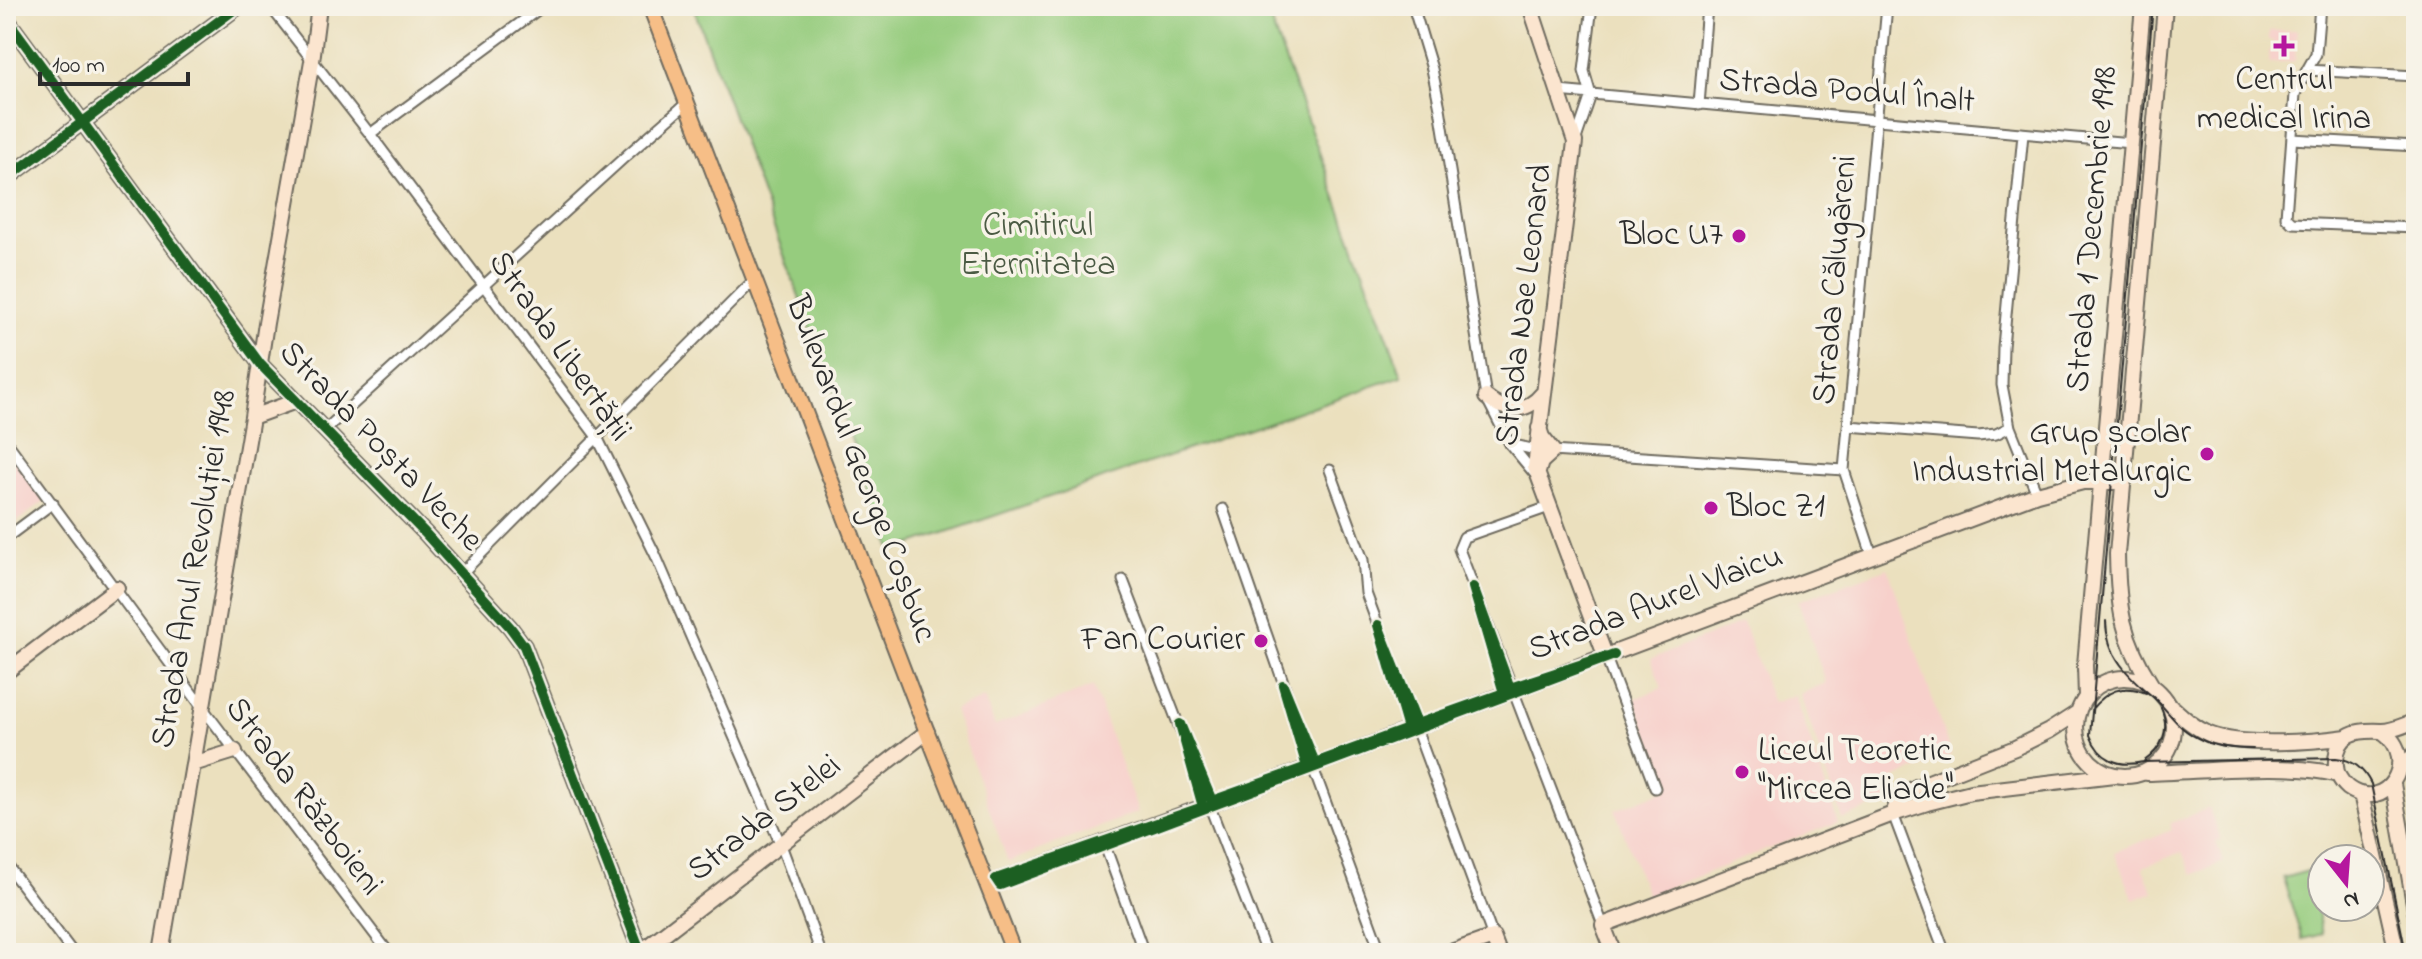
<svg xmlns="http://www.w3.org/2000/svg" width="2422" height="959" font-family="'Indie Flower',sans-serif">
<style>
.built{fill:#f7d0cb}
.green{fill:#96cc7e;stroke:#607c54;stroke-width:2}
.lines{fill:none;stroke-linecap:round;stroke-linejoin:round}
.street-casing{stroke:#6e6a5e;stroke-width:13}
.secondary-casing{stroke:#6e6a5e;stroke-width:18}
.primary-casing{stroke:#6e6a5e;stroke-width:18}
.street{stroke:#fff;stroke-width:9}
.secondary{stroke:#fbe5cf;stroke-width:14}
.primary{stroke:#f6be87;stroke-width:14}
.tram{stroke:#2b2b2b;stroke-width:2}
.cycleway-casing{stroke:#f7f3e8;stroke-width:15}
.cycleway{stroke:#1b5e20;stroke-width:10}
.poi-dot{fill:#b5179e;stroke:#f7f3e8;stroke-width:3}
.labels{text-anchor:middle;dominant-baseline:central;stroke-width:7;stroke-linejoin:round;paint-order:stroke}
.poi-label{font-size:34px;fill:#2b2b2b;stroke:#f7f3e8;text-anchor:end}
.street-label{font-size:34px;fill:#2b2b2b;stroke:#f7f3e8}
.park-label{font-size:34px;fill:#4b5b44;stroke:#f7f3e8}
</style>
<rect width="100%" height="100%" fill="#f7f3e8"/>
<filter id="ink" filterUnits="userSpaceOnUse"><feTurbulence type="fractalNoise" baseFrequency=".0125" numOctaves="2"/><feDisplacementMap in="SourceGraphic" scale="16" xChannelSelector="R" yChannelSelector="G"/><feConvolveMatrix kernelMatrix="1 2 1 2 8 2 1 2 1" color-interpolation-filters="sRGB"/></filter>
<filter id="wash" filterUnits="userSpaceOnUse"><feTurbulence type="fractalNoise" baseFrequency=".006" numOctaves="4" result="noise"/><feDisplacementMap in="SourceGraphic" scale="32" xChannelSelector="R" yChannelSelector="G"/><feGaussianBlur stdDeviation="1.8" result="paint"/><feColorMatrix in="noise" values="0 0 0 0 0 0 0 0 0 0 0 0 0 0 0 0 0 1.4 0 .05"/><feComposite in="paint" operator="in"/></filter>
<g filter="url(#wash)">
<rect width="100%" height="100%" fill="#ebe0be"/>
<path class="built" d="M2297,30L2295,61L2269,63L2268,51L2273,50V41L2269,40V31Z
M6,448L46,500L6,530Z
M1888,568L1951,755L1891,780L1887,801L1842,819L1800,694L1826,683L1798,601Z
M1743,622L1772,703L1795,695L1838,822L1647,896L1615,810L1668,789L1634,699L1662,688L1651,659Z
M1093,686L1138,812L1008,862L954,710L984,698L995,726Z
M2209,808L2221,840L2216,842L2224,862L2192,875L2182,852L2143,867L2153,892L2134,900L2114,852L2172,830L2170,823Z"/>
<path class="green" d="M693,6H1265L1402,376L892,551Z
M2308,871L2322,934L2302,939L2283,878Z"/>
</g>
<g filter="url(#ink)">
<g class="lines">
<defs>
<path id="street" d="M270,6L370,134L597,437L655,554L781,845L821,953
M1413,6L1432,69L1440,108L1486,397L1510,444L1534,473
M2320,6L2316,54L2307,70L2416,76
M2307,70L2295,94L2286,217L2292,223L2416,228
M1558,91L2131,143
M1699,105L1707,6
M370,134L543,6
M2023,134L2003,347L2002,385L2010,427L2037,494
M2292,139L2416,146
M1575,142L1591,95L1584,71L1592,6
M1848,426L1978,436L1996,434L2010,427
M326,429L627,155L688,102
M6,441L202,707L389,953
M1510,444L1536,450L1844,470
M1330,470L1363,560L1366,593L1493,937
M1549,507L1464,537L1459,549L1603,925
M1223,509L1312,765L1381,953
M6,538L53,503
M1872,555L1844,470L1887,6
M462,573L755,279
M1123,580L1266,953
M1605,655L1655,788
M1893,814L1945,953
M1104,843L1144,953
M6,864L73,953"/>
<path id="secondary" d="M1530,6L1575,142L1535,467L1605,655
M6,18L260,364L425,533L510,627L524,646L641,953
M1486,397C1505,413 1527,413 1542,394
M252,417L296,401
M1538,472L1541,462L1553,451L1542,437L1539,428
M6,672L117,588
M2076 727a49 49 0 1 1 98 0a49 49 0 1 1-98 0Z
M2151,684C2122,638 2118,608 2117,554L2165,6
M2086,697L2085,665L2143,6
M2173,708C2184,718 2195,728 2209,734C2241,747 2312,742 2347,737
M2382,731C2422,759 2385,815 2348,788C2340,781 2335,771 2336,761C2337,732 2358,730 2380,731C2391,732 2406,724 2416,721
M193,764L235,751
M2401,768L2416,753
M2147,773C2201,772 2288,761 2338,775
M2393,784L2416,915
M2361,794L2397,953
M1893,814L1898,800L1916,787L2015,748L2049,731L2077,713
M988,884L1209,805L2037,494L2083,482H2124
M161,953L252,417L266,323L312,61L319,6
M639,953L927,732
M1448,953L1493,937L1499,953
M1614,953L1603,925L1893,814L1927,803L1971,792L2114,775"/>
<path id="primary" d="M650,6L927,732L1014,953
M6,179L239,6"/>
</defs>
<use href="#street" class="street-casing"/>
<use href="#secondary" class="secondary-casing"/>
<use href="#primary" class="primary-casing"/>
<use href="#street" class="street"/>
<use href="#secondary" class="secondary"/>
<use href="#primary" class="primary"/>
<path class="tram" d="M2153,6L2090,735C2099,759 2118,768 2143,762L2336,758C2353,760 2363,768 2371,784L2406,953
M6,181L241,6
M2106,621C2106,655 2129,677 2153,697C2173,715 2175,728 2204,741C2219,748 2236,749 2253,749
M2091,710C2106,691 2123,683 2146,693
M2143,762C2162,749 2171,730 2161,708"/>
<defs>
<path id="cycleway" d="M6,18L260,364L425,533L510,627L524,646L641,953
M6,179L239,6
M1604,657L1510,688L1473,587L1504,693L1417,724L1378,625L1408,729L1315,763L1283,685L1307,767L1212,801L1180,724L1203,807L996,879L1000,885L1614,655"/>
</defs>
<use href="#cycleway" class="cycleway-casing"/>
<use href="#cycleway" class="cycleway"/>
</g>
</g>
<g class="poi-dot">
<path d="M2280 34h8v8h8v8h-8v8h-8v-8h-8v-8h8z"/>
<circle cx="1739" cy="236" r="8"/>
<circle cx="2207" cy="454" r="8"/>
<circle cx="1711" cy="508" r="8"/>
<circle cx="1261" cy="641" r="8"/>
<circle cx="1742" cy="772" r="8"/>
</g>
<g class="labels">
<g class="poi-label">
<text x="2284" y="81" text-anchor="middle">Centrul<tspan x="2284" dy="39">medical Irina</tspan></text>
<text x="1723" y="236">Bloc U7</text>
<text x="2191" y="434">Grup școlar<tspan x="2191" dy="39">Industrial Metalurgic</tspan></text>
<text x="1727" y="508" text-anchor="start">Bloc Z1</text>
<text x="1245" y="641">Fan Courier</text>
<text x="1758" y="752" text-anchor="start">Liceul Teoretic<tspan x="1758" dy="39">"Mircea Eliade"</tspan></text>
</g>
<g class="street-label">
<text transform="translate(1847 92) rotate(5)">Strada Podul Înalt</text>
<text transform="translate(2093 229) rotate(-85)">Strada 1 Decembrie 1918</text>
<text transform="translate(1836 280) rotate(-85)">Strada Călugăreni</text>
<text transform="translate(1525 305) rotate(-83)">Strada Nae Leonard</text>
<text transform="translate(559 347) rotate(55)">Strada Libertății</text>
<text transform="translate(380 447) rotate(46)">Strada Poșta Veche</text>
<text transform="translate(860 469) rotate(69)">Bulevardul George Coșbuc</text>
<text transform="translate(195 569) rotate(-80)">Strada Anul Revoluției 1948</text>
<text transform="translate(1656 604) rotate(-21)">Strada Aurel Vlaicu</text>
<text transform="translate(303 797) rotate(53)">Strada Războieni</text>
<text transform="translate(765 819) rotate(-38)">Strada Stelei</text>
</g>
<g class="park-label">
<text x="1038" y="227">Cimitirul<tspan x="1038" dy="39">Eternitatea</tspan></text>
</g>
</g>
<rect width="2422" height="959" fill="none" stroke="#f7f3e8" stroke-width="32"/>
<g transform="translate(2346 883) rotate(163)"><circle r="38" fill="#f7f3e8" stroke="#a5a39c" stroke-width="2"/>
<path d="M0-6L14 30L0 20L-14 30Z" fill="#b5179e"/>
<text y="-12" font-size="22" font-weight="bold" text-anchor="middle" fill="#2b2b2b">N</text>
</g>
<path d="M40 72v12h148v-12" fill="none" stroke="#2b2b2b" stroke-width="4"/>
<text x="52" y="72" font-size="24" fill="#2b2b2b" stroke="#f7f3e8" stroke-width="6" paint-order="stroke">100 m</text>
</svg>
